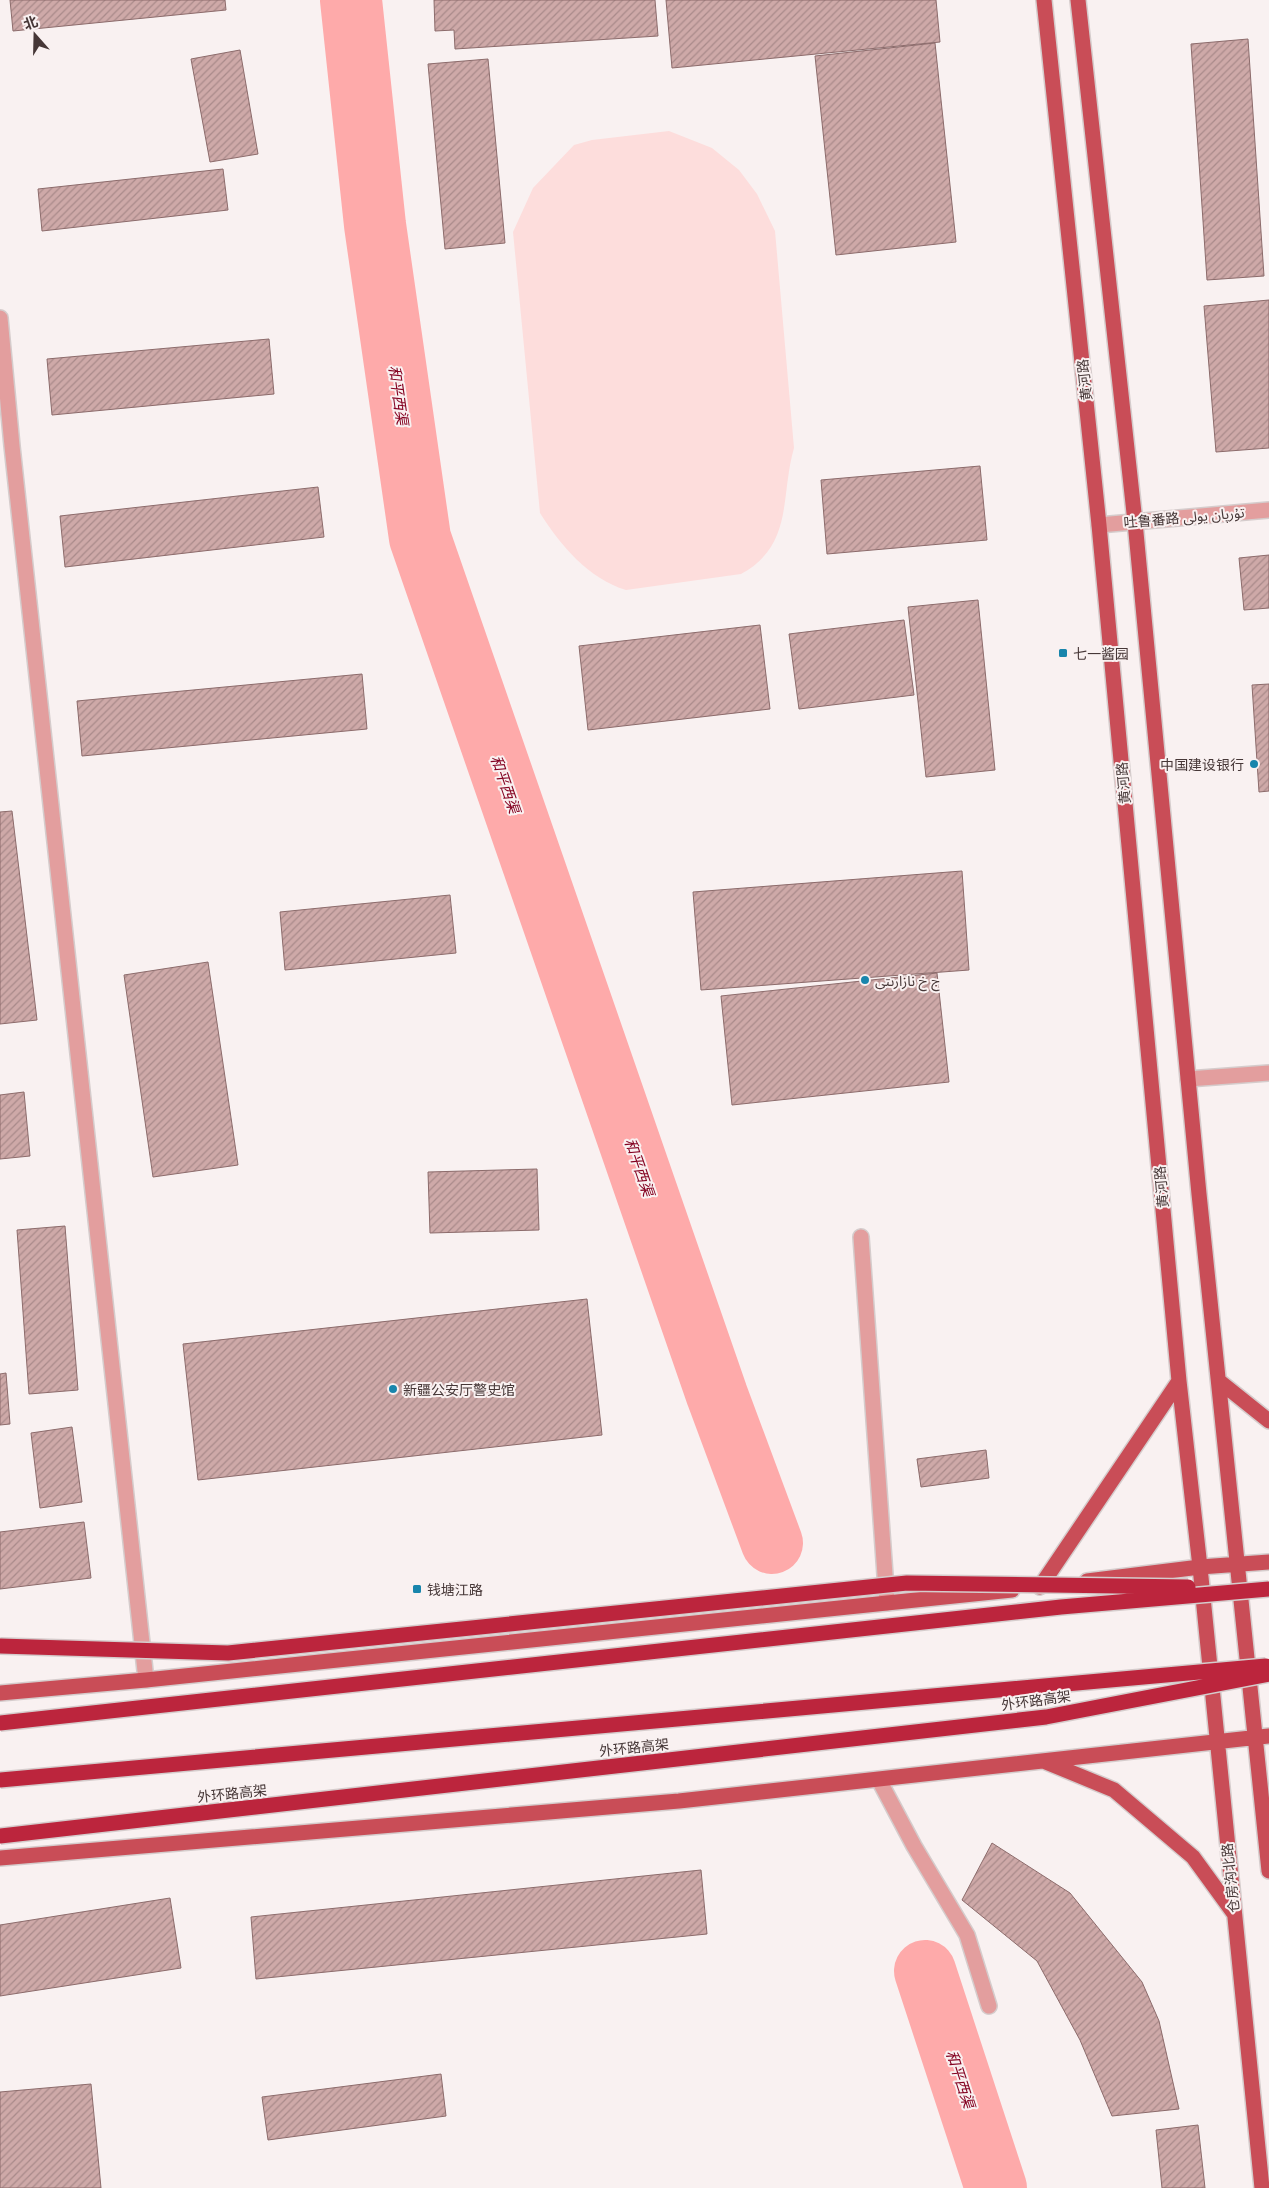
<svg xmlns="http://www.w3.org/2000/svg" width="1269" height="2188" font-family="'Open Sans','Noto Sans Arabic','Noto Sans SC',sans-serif">
<style>
.pitch{fill:#fddddc}
.lines{fill:none;stroke-linecap:round;stroke-linejoin:round}
.river{stroke:#feaaaa;stroke-width:62}
.building{fill:url(#building-hatch);stroke:#8c6b6b}
.minor-casing{stroke:#d5cccc;stroke-width:18}
.major-casing{stroke:#d5cccc;stroke-width:18}
.minor{stroke:#e39e9e;stroke-width:15}
.major{stroke:#c94d57;stroke-width:15}
.highway-bridge-casing{stroke:#d5cccc;stroke-width:18;stroke-linecap:butt}
.highway-bridge{stroke:#bc253d;stroke-width:15}
.poi-dot{fill:#1885ac;stroke:#f9f1f1;stroke-width:2}
.labels{text-anchor:middle;dominant-baseline:central;stroke-width:4;stroke-linejoin:round;paint-order:stroke}
.street-label{font-size:14px;fill:#463737;stroke:#f9f1f1}
.poi-label{font-size:14px;fill:#463737;stroke:#f9f1f1;text-anchor:start}
.water-label{font-size:15px;font-style:italic;fill:#840221;stroke:#f9f1f1}
</style>
<defs>
<pattern id="building-hatch" width="6" height="6" patternUnits="userSpaceOnUse" patternTransform="scale(1.25)"><rect width="6" height="6" fill="#cea9a8"/><path d="M-1 1l2-2M0 6l6-6M5 7l2-2" fill="none" stroke="#a98a8a"/></pattern>
</defs>
<rect width="100%" height="100%" fill="#f9f1f1"/>
<path class="pitch" d="M669,131L712,148L739,170L757,194L775,231L794,448C780,496 794,545 741,574L626,590C589,579 560,545 540,513L513,232L533,188L574,145L592,140Z"/>
<g class="lines">
<path class="river" d="M351,0L375,225L420,538L717,1395L772,1543
M925,1971L996,2188"/>
</g>
<path class="building" d="M10,0H225L226,10L13,31Z
M434,0H655L658,36L455,49L454,30L435,31Z
M666,0H936L940,42L672,68Z
M1248,39L1264,276L1207,280L1191,44Z
M935,43L956,242L836,255L815,56Z
M240,50L258,154L210,162L191,59Z
M488,59L505,243L445,249L428,64Z
M223,169L228,210L42,231L38,189Z
M1269,300V448L1216,452L1204,306Z
M269,339L274,394L52,415L47,359Z
M980,466L987,540L827,554L821,480Z
M318,487L324,537L65,567L60,516Z
M1269,555V608L1244,610L1239,558Z
M978,600L995,770L926,777L908,607Z
M904,620L914,695L799,709L789,634Z
M760,625L770,709L588,730L579,646Z
M362,674L367,729L82,756L77,701Z
M1269,684V791L1259,792L1252,685Z
M12,811L37,1020L0,1024V812Z
M962,871L969,970L701,990L693,892Z
M450,895L456,953L285,970L280,912Z
M208,962L238,1165L153,1177L124,975Z
M937,973L949,1082L732,1105L721,996Z
M24,1092L30,1156L0,1159V1095Z
M537,1169L539,1230L430,1233L428,1172Z
M65,1226L78,1390L29,1394L17,1230Z
M587,1299L602,1435L198,1480L183,1344Z
M6,1373L10,1424L0,1425V1374Z
M72,1427L82,1502L40,1508L31,1433Z
M986,1450L989,1478L921,1487L917,1459Z
M84,1522L91,1578L0,1589V1532Z
M992,1843L1070,1893L1142,1982L1159,2021L1179,2109L1112,2116L1080,2040L1037,1961L962,1900Z
M701,1870L707,1934L256,1979L251,1917Z
M170,1898L181,1968L0,1996V1925Z
M441,2074L446,2116L268,2140L262,2097Z
M91,2084L101,2188H0V2092Z
M1198,2125L1205,2188H1162L1156,2130Z"/>
<g class="lines">
<defs>
<path id="minor" d="M0,318L12,446L146,1680
M1099,525L1269,510
M1188,1079L1269,1073
M861,1237L887,1603
M879,1780L914,1846L967,1935L989,2006"/>
<path id="major" d="M1044,0L1099,525L1179,1381L1200,1567L1262,2188
M1078,0L1135,522L1199,1194L1269,1871
M1219,1381L1269,1421
M1087,1581L1200,1567L1269,1562
M1040,1587L1179,1381
M0,1693L146,1680L1012,1590
M1046,1762L1114,1790L1193,1857L1233,1912
M0,1858L679,1801L1269,1736"/>
</defs>
<use href="#minor" class="minor-casing"/>
<use href="#major" class="major-casing"/>
<use href="#minor" class="minor"/>
<use href="#major" class="major"/>
<defs>
<path id="highway-bridge" d="M0,1646L228,1653L907,1583L1188,1587
M0,1723L1061,1607L1269,1589
M0,1780L1266,1666
M0,1836L1046,1717L1269,1674"/>
</defs>
<use href="#highway-bridge" class="highway-bridge-casing"/>
<use href="#highway-bridge" class="highway-bridge"/>
</g>
<g class="poi-dot">
<rect x="1058" y="648" width="10" height="10" rx="2.5"/>
<circle cx="1254" cy="764" r="5"/>
<circle cx="865" cy="980" r="5"/>
<circle cx="393" cy="1389" r="5"/>
<rect x="412" y="1584" width="10" height="10" rx="2.5"/>
</g>
<g class="labels">
<g class="street-label">
<text transform="translate(1084 380) rotate(-96)">黄河路</text>
<text transform="translate(1184 517) rotate(-5)">吐鲁番路 تۇرپان يولى</text>
<text transform="translate(1123 783) rotate(-95)">黄河路</text>
<text transform="translate(1161 1187) rotate(-95)">黄河路</text>
<text transform="translate(1036 1700) rotate(-8)">外环路高架</text>
<text transform="translate(634 1747) rotate(-6)">外环路高架</text>
<text transform="translate(232 1793) rotate(-6)">外环路高架</text>
<text transform="translate(1230 1878) rotate(-96)">仓房沟北路</text>
</g>
<g class="poi-label">
<text x="1073" y="653">七一酱园</text>
<text x="1244" y="764" text-anchor="end">中国建设银行</text>
<text x="875" y="980">ج خ نازارىتى</text>
<text x="403" y="1389">新疆公安厅警史馆</text>
<text x="427" y="1589">钱塘江路</text>
</g>
<g class="water-label">
<text transform="translate(399 395) rotate(82)">和平西渠</text>
<text transform="translate(506 784) rotate(71)">和平西渠</text>
<text transform="translate(640 1167) rotate(71)">和平西渠</text>
<text transform="translate(961 2079) rotate(72)">和平西渠</text>
</g>
</g>
<g transform="translate(35 35) rotate(340)" stroke="#f9f1f1" stroke-width="4" paint-order="stroke">
<path d="M0-4L9 19L0 12L-9 19Z" fill="#463737"/>
<text y="-8" font-size="14" font-weight="bold" text-anchor="middle" fill="#463737">北</text>
</g>
</svg>
